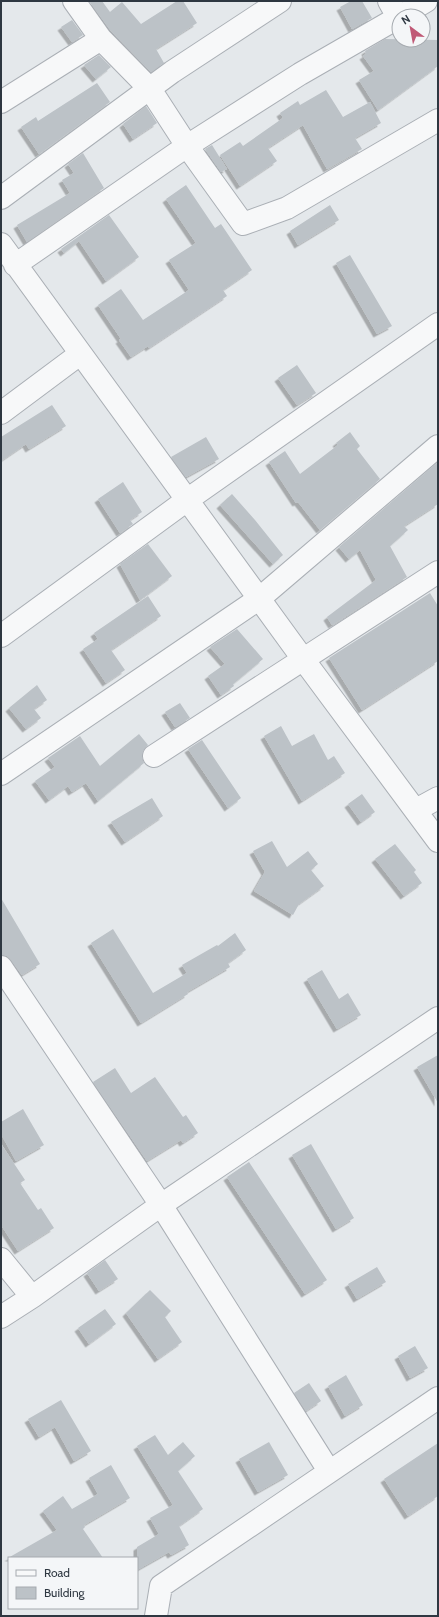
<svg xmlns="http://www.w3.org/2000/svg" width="439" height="1617" font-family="Cabin,sans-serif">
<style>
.building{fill:#bcc2c7;filter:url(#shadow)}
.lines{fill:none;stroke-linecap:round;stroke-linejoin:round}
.minor-casing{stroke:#aaafb5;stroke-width:24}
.minor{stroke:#f7f8f9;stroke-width:22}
</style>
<defs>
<filter id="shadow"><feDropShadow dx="-3.5" dy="3.5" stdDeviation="0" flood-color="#0004"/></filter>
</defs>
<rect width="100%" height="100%" fill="#e4e8eb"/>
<path class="building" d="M89,1H102L110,12L122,2L141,24L177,1H183L197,23L156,49L164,63L151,72L111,31Z
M351,1H362L372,18L352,29L340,7Z
M72,20L83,35L72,42L61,27Z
M385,39L438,40V66L378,110L359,80L374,71L363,56L366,54L365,51Z
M99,55L111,67L96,79L84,65Z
M97,83L110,102L39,154L21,127L36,117L38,121Z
M326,90L343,117L370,102L381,123L355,138L362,149L327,169L303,125L268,148L277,161L240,186L220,155L240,142L243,146L283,118L280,113L298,101L300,105Z
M146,106L157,123L133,139L123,124Z
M212,145L227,169L221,172L205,149Z
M83,153L104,188L27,242L17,225L70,193L62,180L74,173L68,164Z
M186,185L215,228L221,224L252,270L223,290L227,296L149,348L148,346L131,357L119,340L121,339L98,305L121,289L143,320L189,290L169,260L196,243L166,199Z
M330,205L339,220L298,245L290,231Z
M109,215L139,257L106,281L79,241L64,253L61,249Z
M350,255L392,326L377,334L336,263Z
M297,365L316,393L297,405L278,378Z
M52,405L66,426L29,449L26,444L1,461V437Z
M350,432L360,446L357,449L380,479L320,530L298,502L296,503L269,462L285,451L300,474L338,445L336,443Z
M206,437L219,459L186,477L171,457Z
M438,462V504L404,526L408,530L390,546L407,577L332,625L327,617L376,580L360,550L349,559L339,547Z
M123,482L142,512L130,520L133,524L120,533L98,499Z
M232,494L255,520L283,555L273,564L220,505Z
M148,544L172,576L140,600L120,564Z
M430,593L438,606V661L362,710L329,658Z
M148,596L161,616L111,650L125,670L106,683L83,649L98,639L94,633Z
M237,629L263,659L233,684L234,686L221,695L208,676L225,664L210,647Z
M37,685L47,700L34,709L41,718L26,729L9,708Z
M180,703L190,718L175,727L165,712Z
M281,726L292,746L314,734L328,760L334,756L345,773L302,801L264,736Z
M139,734L148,745L143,751L142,757L144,763L98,801L86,783L72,792L68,786L49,800L35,781L55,767L48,758L80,736L100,766Z
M202,740L241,798L228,808L188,749Z
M362,794L375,812L361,822L348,804Z
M152,798L163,816L125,842L111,822Z
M272,841L287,867L308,851L318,864L311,870L324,886L299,904L293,915L254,891L265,872L253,851Z
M395,844L416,870L414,872L422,883L404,896L375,859Z
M1,898L40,964L22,975L11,960L7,956L1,955Z
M113,929L153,993L187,973L182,965L217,945L218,946L235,933L246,950L228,963L230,967L187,992L188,994L141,1023L91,943Z
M322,970L339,999L348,993L361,1015L337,1029L307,979Z
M438,1055V1103L417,1067Z
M115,1068L131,1093L155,1077L183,1117L186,1115L198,1133L183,1143L181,1140L147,1161L93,1082Z
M23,1109L44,1145L16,1161L1,1134V1122Z
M1,1144L25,1180L20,1183L38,1210L41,1208L54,1228L18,1251L1,1225Z
M311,1144L354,1218L336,1229L292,1155Z
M249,1162L327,1280L305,1294L227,1177Z
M105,1260L118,1279L99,1291L87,1273Z
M377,1267L386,1282L357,1299L348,1284Z
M150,1290L171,1311L165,1317L182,1342L158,1359L126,1313Z
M105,1309L116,1324L89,1344L78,1328Z
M415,1346L428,1368L410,1378L398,1356Z
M346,1375L363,1405L345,1416L328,1386Z
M309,1383L321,1401L306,1411L294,1393Z
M61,1400L91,1451L74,1461L55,1427L39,1437L28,1419Z
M155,1435L168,1455L183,1442L195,1456L178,1471L203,1509L179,1526L189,1545L171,1555L169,1552L137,1570V1547L159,1534L150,1518L173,1505L137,1446Z
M269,1442L288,1475L258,1492L239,1459Z
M438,1443V1496L408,1516L384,1479Z
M111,1465L130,1498L84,1525L85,1527L83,1529L103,1558H8L57,1530L43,1511L63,1496L72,1509L98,1494L89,1478Z"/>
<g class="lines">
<defs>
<path id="minor" d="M74,1L101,39L150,89L187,146L300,74L399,17
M389,1L398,17
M401,16L426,1
M1,102L101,39
M1,198L172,72L280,1
M1,244L303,659L438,841
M15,265L187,146L243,224L287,208L438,120
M1,413L80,354
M1,636L187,500L438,324
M154,756L438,572
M1,774L260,598L438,446
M416,810L438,798
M1,967L161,1205L438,1018
M1,1259L32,1297
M1,1317L32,1297L161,1205L329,1471
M156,1616L161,1586L438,1398"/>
</defs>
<use href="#minor" class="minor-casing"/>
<use href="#minor" class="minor"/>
</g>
<rect width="439" height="1617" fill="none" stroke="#2e3741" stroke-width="4"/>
<rect x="8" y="1557" width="130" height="52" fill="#f4f6f8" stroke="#a5aaaf"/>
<rect x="16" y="1570" width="20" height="6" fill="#f7f8f9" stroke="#a5aaaf"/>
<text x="44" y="1577" font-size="12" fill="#2e3741">Road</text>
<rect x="16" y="1587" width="20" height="12" fill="#bcc2c7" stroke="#a5aaaf"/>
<text x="44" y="1597" font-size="12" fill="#2e3741">Building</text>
<g transform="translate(411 28) rotate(328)"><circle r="19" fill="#f4f6f8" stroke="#a5aaaf"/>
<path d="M0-3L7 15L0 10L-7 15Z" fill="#c05976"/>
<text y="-6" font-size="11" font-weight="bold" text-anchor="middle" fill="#2e3741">N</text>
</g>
</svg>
